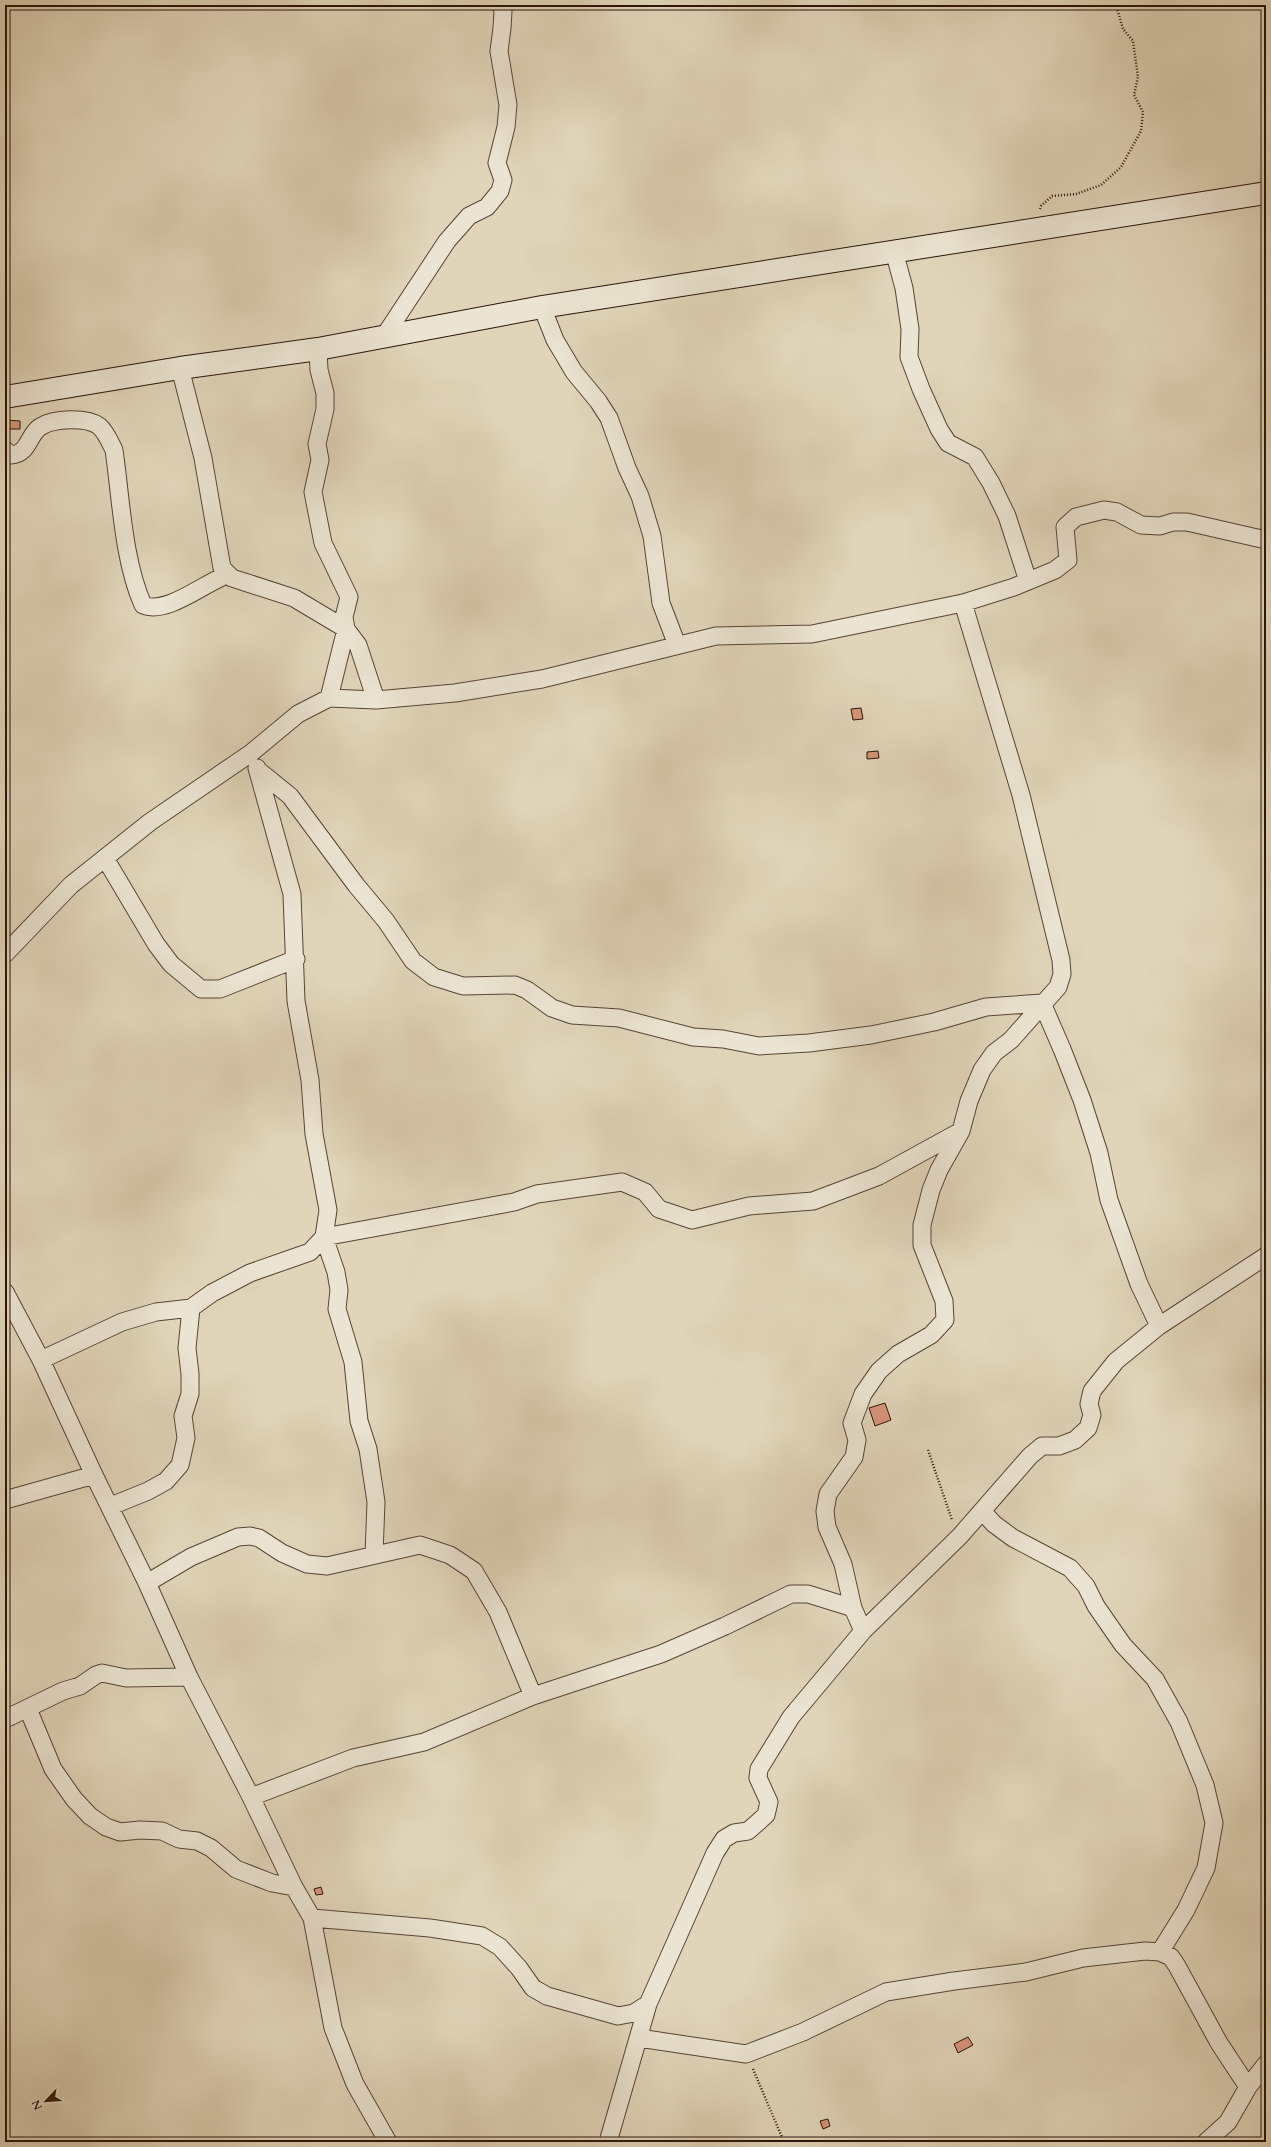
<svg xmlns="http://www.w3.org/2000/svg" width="1271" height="2147" font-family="Cardo,serif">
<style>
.building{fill:#d89579;stroke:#2b130a}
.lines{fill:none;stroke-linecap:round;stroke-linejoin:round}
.minor-casing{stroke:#584436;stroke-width:19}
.secondary-casing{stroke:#2b130a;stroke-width:24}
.path{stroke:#2b130a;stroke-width:2.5;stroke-dasharray:1 2;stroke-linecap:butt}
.minor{stroke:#ebe4d2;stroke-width:17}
.secondary{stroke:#ebe4d2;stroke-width:22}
</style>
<rect width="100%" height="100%" fill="#e0d5b9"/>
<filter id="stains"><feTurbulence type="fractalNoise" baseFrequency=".005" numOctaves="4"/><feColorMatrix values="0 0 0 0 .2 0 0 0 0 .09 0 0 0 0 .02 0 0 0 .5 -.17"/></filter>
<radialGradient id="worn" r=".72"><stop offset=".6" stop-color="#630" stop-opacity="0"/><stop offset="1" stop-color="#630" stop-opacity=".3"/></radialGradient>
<path class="building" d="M6,420L20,421V429H6Z
M861,708L863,719L853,720L851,709Z
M878,751L879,758L867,759V752Z
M885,1403L891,1420L875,1426L869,1408Z
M321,1887L323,1894L316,1895L314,1889Z
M968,2037L973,2045L958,2053L954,2044Z
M828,2119L830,2126L823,2129L820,2121Z"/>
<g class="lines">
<defs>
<path id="minor" d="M894,251L904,288L910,329L909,357L921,389L939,429L948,443L975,457L991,483L1007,516L1028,581
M542,307L555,340L574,372L598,401L609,418L627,468L640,496L652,536L661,603L677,645
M385,335L447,241L469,216L487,207L500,191L503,180L497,163L506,127L508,105L499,51L502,28L503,11L501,5
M318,349L319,370L325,393V409L317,444L320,460L313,492L323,543L349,597L344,617L346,629L329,698
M180,368L203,458L222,568L232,578L294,598L346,629L358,645L376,700
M5,450L11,455C29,454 28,435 40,427C53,418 87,417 99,426C106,432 110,442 114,450C121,498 123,560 143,605C167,615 204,583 227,575
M258,770L290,796L356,885L386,921L413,961L434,977L463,986L515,985L527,990L552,1008L572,1015L619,1018L693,1037L723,1039L759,1046L809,1043L871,1035L934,1022L986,1007L1042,1003L1062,1049L1082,1100L1099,1153L1109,1200L1139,1284L1159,1326
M105,858L156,944L171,964L201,989H220L296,959
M5,954L71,885L150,822L251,753L298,714L329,698L376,700L455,693L542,679L716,636L812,634L963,603L1014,587L1055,570L1068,560L1065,527L1076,517L1104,510L1117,512L1141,525L1160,526L1173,522H1187L1266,540
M5,1292L41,1360L94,1475L147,1583L189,1677L251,1797L294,1887L312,1918L430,1928L482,1936L500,1947L519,1968L533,1988L547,1996L618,2016L634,2013L648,2004
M41,1360L122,1322L156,1312L191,1308L212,1293L250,1273L310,1252L324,1237L328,1210L314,1134L310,1080L296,1001L292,894L257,768
M5,1500L94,1475
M111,1506L148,1491L166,1481L180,1465L186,1438L183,1416L190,1394V1374L187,1348L191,1308
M983,1512L994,1524L1013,1538L1070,1568L1086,1586L1096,1606L1123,1645L1155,1679L1179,1722L1205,1785L1214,1823L1206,1868L1186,1910L1160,1952
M374,1555L376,1502L368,1449L359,1421L353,1362L337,1309L339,1290L336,1272L324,1237L514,1202L537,1194L622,1182L645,1192L659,1209L692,1220L749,1206L813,1201L879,1176L961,1131
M147,1583L191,1557L238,1537L250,1536L259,1538L282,1553L307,1564L327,1566L420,1545L450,1555L474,1571L498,1612L533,1696
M863,1631L853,1608L843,1564L827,1527L825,1511L828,1494L854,1457L857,1440L852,1423L863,1394L879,1371L898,1354L931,1335L945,1320L944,1301L922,1245V1225L931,1190L939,1170L961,1131L969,1101L982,1070L994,1053L1011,1040L1058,987L1062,974L1061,960L1021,795L963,603
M28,1709L53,1769L74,1799L90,1816L106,1827L120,1832L140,1830L162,1831L179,1839L197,1841L211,1848L236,1869L272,1883L294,1887
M5,1719L63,1691L80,1686L96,1675L102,1673L126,1678L189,1677
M251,1797L353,1758L424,1742L533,1696L661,1654L725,1626L791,1594H808L853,1608
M312,1918L333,2028L355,2084L388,2142
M639,2038L746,2054L803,2032L886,1992L954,1981L1026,1972L1083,1958L1145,1951L1160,1952L1171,1957L1177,1966L1219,2043L1248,2087
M608,2142L648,2004L715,1853L724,1839L734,1833L748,1831L766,1815L769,1802L758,1778L759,1769L791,1717L863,1631L960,1536L1030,1456L1042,1446H1059L1075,1440L1088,1428L1092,1415L1089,1404L1092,1391L1116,1361L1159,1326L1266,1256
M1206,2142L1228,2122L1248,2087L1266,2064"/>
<path id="secondary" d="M5,397L180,368L318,349L542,307L1266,193"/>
</defs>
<use href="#minor" class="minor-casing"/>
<use href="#secondary" class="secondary-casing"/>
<path class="path" d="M1040,209L1041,206L1052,196L1076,194L1101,185L1121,167L1141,131L1143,112L1134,95L1138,77L1133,41L1123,29L1116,5
M928,1450L952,1520
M753,2069L784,2142"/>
<use href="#minor" class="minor"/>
<use href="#secondary" class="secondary"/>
</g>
<rect width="1271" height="2147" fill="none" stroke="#e0d5b9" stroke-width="20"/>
<rect x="6" y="6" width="1259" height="2135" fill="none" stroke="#2b130a" stroke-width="2"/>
<rect x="10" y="10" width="1251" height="2127" fill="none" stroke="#2b130a"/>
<g transform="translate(46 2101) rotate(245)" stroke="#ebe4d2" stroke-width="3" paint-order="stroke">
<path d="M0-3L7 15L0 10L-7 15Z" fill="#2b130a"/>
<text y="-6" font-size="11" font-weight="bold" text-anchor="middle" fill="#2b130a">N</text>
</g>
<rect width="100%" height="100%" filter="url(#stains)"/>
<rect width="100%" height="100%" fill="url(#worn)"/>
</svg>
